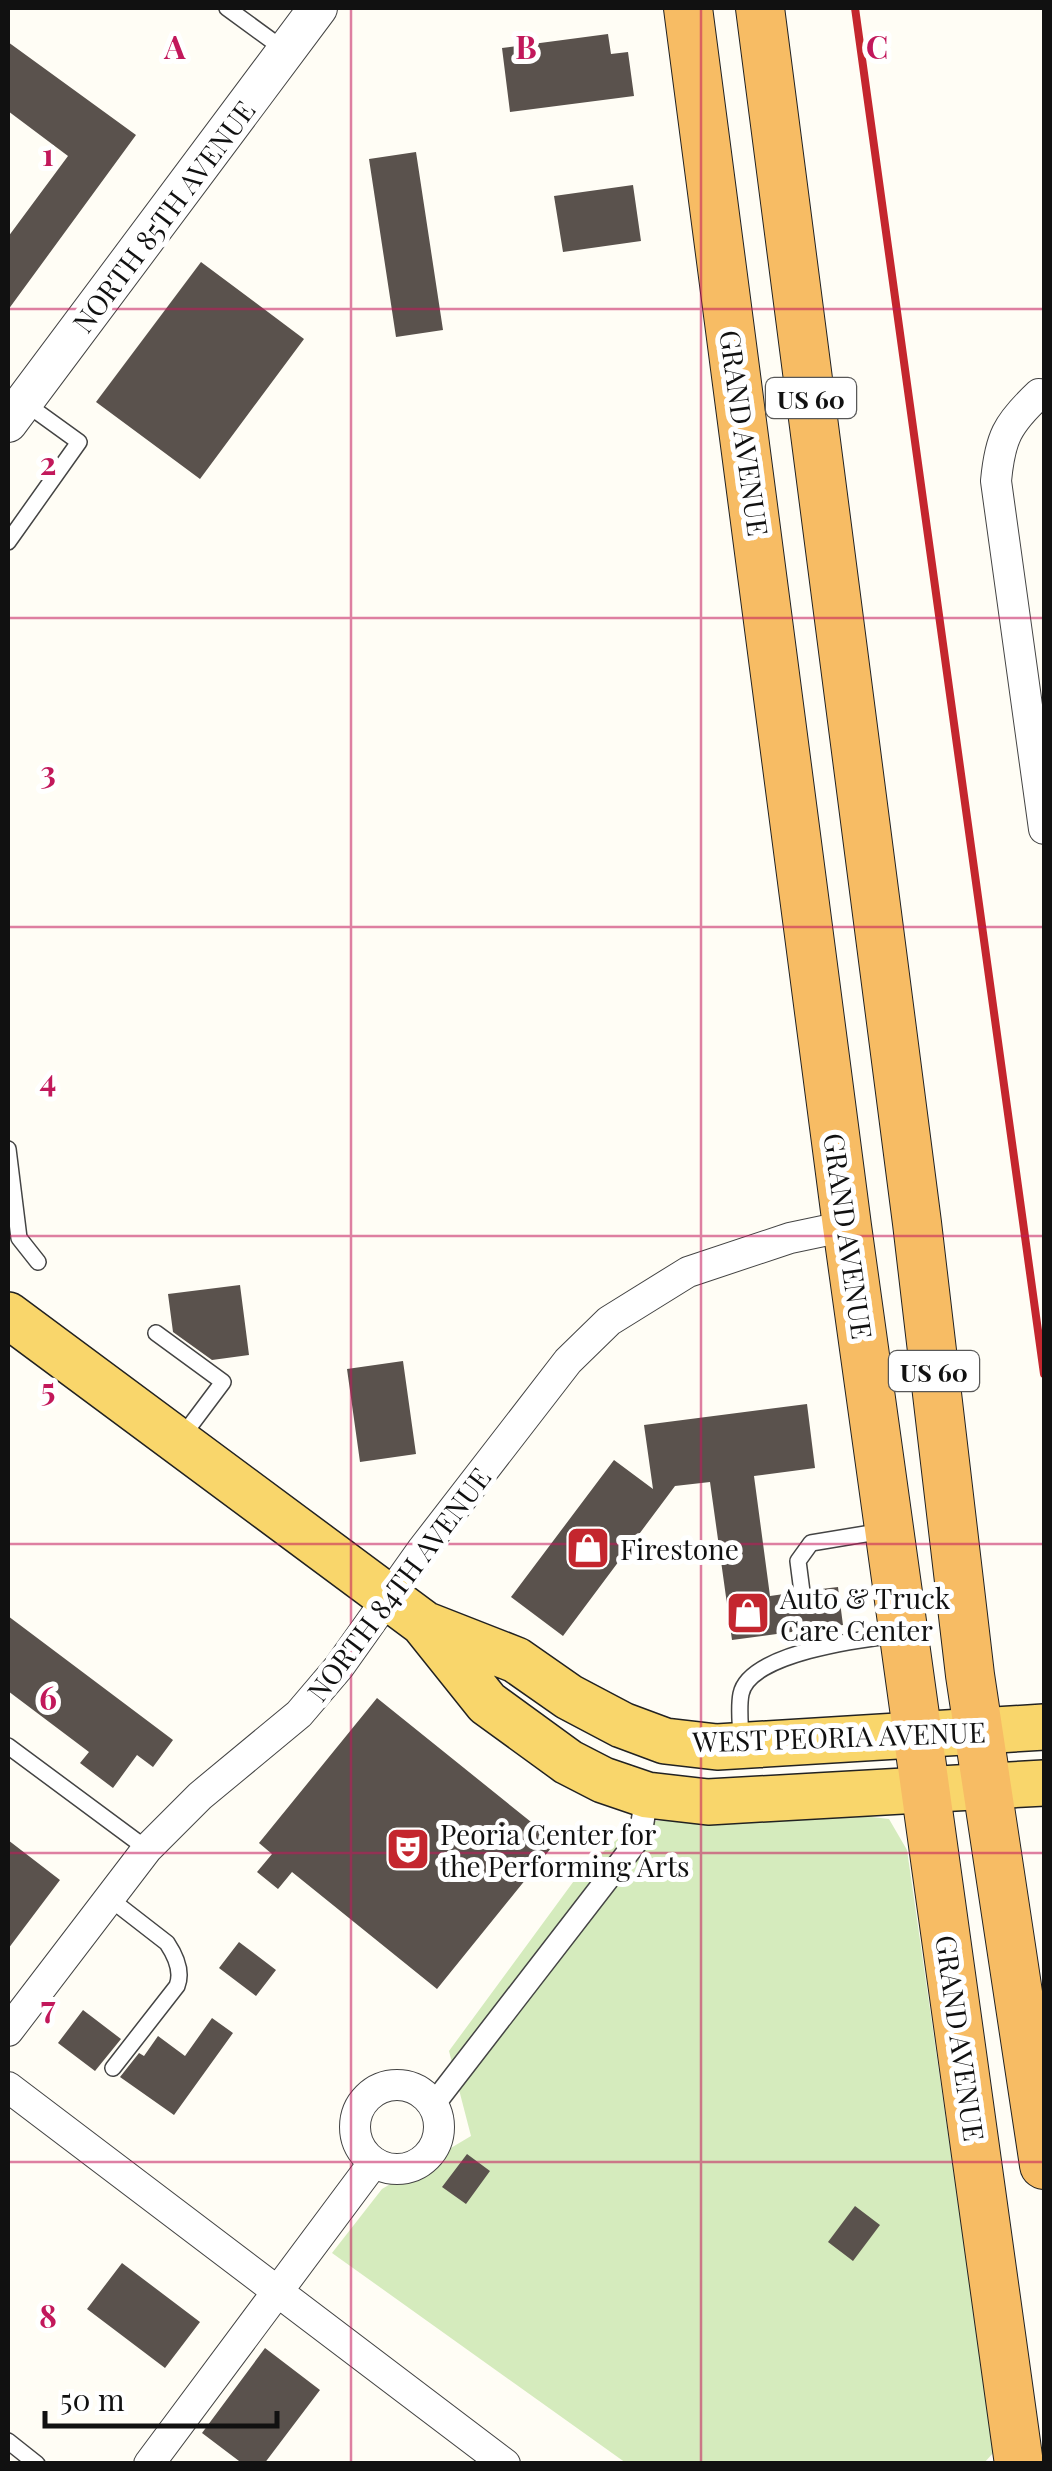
<svg xmlns="http://www.w3.org/2000/svg" width="1052" height="2471" font-family="'Playfair Display',serif">
<style>
.green{fill:#d5ebbd}
.building{fill:#5a524d}
.lines{fill:none;stroke-linecap:round;stroke-linejoin:round}
.service-casing{stroke:#444;stroke-width:18}
.pedestrian-casing{stroke:#444;stroke-width:25}
.minor-casing{stroke:#444;stroke-width:32}
.tertiary-casing{stroke:#444;stroke-width:40}
.primary-casing{stroke:#222;stroke-width:48}
.trunk-casing{stroke:#222;stroke-width:50}
.service{stroke:#fff;stroke-width:15}
.pedestrian{stroke:#fff;stroke-width:22}
.minor{stroke:#fff;stroke-width:30}
.tertiary{stroke:#fff;stroke-width:38}
.primary{stroke:#f9d66b;stroke-width:45}
.trunk{stroke:#f7bc64;stroke-width:48}
.rail{stroke:#c4262e;stroke-width:8}
.grid{fill:none;stroke:#c2185b;stroke-width:2.5;stroke-opacity:0.55}
.labels{text-anchor:middle;dominant-baseline:central;stroke-width:10;stroke-linejoin:round;paint-order:stroke}
.shield{fill:#fff;stroke:#585858;stroke-width:2.5}
.shield-label{font-size:25px;font-weight:bold;fill:#111}
.street-label{font-size:28px;fill:#111;stroke:#fff}
.poi-label{font-size:28px;fill:#111;stroke:#fff;text-anchor:start}
.grid-label{font-size:32px;text-anchor:middle;font-weight:bold;fill:#c2185b;stroke:#fff;stroke-width:10;stroke-linejoin:round;paint-order:stroke}
</style>
<rect width="100%" height="100%" fill="#fffdf5"/>
<path class="green" d="M837,1813L889,1819L907,1850L994,2452L984,2463H626L332,2253L382,2189L471,2136L449,2051L579,1874L636,1822Z"/>
<path class="building" d="M608,34L611,54L628,52L634,96L510,112L502,48Z
M8,42L136,135L8,310V237L68,156L8,111Z
M416,152L443,330L396,337L369,159Z
M633,185L641,241L563,252L554,196Z
M201,262L304,339L200,479L96,402Z
M240,1285L249,1355L212,1360L173,1332L168,1294Z
M403,1361L416,1454L360,1462L347,1369Z
M807,1404L815,1468L754,1476L770,1596L791,1593L797,1602L804,1603L812,1597L813,1590L838,1587L843,1625L732,1640L710,1482L675,1486L563,1636L511,1597L614,1460L653,1489L644,1425Z
M8,1616L173,1740L153,1767L137,1755L113,1788L80,1763L89,1752L8,1691Z
M377,1698L556,1842L437,1989L292,1872L278,1889L257,1872L272,1854L259,1843Z
M8,1840L60,1880L8,1949Z
M239,1942L276,1970L256,1996L219,1968Z
M83,2010L121,2039L95,2071L58,2043Z
M212,2018L233,2033L174,2115L120,2077L139,2053L144,2056L158,2036L185,2056Z
M467,2154L490,2171L466,2204L442,2187Z
M855,2206L880,2225L853,2261L828,2242Z
M122,2263L200,2322L165,2368L87,2309Z
M265,2348L320,2390L264,2464H243L202,2433Z"/>
<g class="lines">
<defs>
<path id="service" d="M227,8L286,51
M8,542L79,442L25,403
M8,1149L19,1238L38,1262
M156,1333L223,1382L181,1438
M802,1592L798,1561L811,1543L883,1531
M741,1742C741,1727 738,1709 741,1694C749,1653 862,1639 897,1635
M8,1746L147,1849
M109,1898L167,1943C175,1955 183,1971 177,1986L113,2068
M8,2441L37,2464"/>
<path id="pedestrian" d="M433,2105L640,1837L647,1795"/>
<path id="minor" d="M1044,395L1039,394C1007,424 1000,438 996,481L1044,829
M8,2031L147,1849L200,1796L299,1714L339,1667L422,1550L568,1361L609,1321L688,1272L790,1238L847,1226
M355 2127a42 42 0 1 1 84 0a42 42 0 1 1-84 0Z
M8,2087L505,2464
M149,2464L374,2162"/>
<path id="tertiary" d="M8,423L318,8"/>
<path id="primary" d="M8,1315L423,1623L487,1703L568,1762L603,1780L647,1795L708,1802L1044,1783
M424,1624L516,1660L569,1697L622,1725L665,1741L717,1747L1044,1727"/>
<path id="trunk" d="M688,8L847,1226L1019,2464
M760,8L917,1223L970,1675L1044,2165"/>
</defs>
<use href="#service" class="service-casing"/>
<use href="#pedestrian" class="pedestrian-casing"/>
<use href="#minor" class="minor-casing"/>
<use href="#tertiary" class="tertiary-casing"/>
<use href="#primary" class="primary-casing"/>
<use href="#trunk" class="trunk-casing"/>
<use href="#service" class="service"/>
<use href="#pedestrian" class="pedestrian"/>
<use href="#minor" class="minor"/>
<use href="#tertiary" class="tertiary"/>
<use href="#primary" class="primary"/>
<use href="#trunk" class="trunk"/>
<path class="rail" d="M855,8L1044,1374"/>
</g>
<path class="grid" d="M351,8V2464M701,8V2464M8,309H1044M8,618H1044M8,927H1044M8,1236H1044M8,1544H1044M8,1853H1044M8,2162H1044"/>
<defs>
<symbol id="shop-square" viewBox="-11 -11 22 22"><rect x="-9" y="-9" width="18" height="18" rx="4" fill="#c4262e" stroke="#fff"/><path d="M-5-2.5h2.3a2.7 3.5 0 0 1 5.4 0H5L5.5 6h-11ZM-1.5-2.5h3a1.5 2.3 0 0 0-3 0Z" fill="#fff"/></symbol>
<symbol id="theatre-square" viewBox="-11 -11 22 22"><rect x="-9" y="-9" width="18" height="18" rx="4" fill="#c4262e" stroke="#fff"/><path d="M-5-5.5Q0-4 5-5.5V0Q5 5 0 6Q-5 5-5 0ZM-3.3-2.5H-1v1.5H-3.3ZM1-2.5H3.3v1.5H1ZM-2.8 1Q0 5.5 2.8 1Z" fill="#fff"/></symbol>
</defs>
<g fill-rule="evenodd">
<use href="#shop-square" x="563" y="1523" width="50" height="50"/>
<use href="#shop-square" x="723" y="1588" width="50" height="50"/>
<use href="#theatre-square" x="383" y="1824" width="50" height="50"/>
</g>
<g class="labels">
<g class="shield">
<rect x="766" y="378" width="90" height="40" rx="8"/>
<rect x="889" y="1351" width="90" height="40" rx="8"/>
</g>
<g class="shield-label">
<text x="811" y="398">US 60</text>
<text x="934" y="1371">US 60</text>
</g>
<g class="street-label">
<text transform="translate(163 216) rotate(-53)">NORTH 85TH AVENUE</text>
<text transform="translate(745 433) rotate(82)">GRAND AVENUE</text>
<text transform="translate(849 1236) rotate(82)">GRAND AVENUE</text>
<text transform="translate(398 1584) rotate(-53)">NORTH 84TH AVENUE</text>
<text transform="translate(839 1736) rotate(-2)">WEST PEORIA AVENUE</text>
<text transform="translate(961 2038) rotate(82)">GRAND AVENUE</text>
</g>
<g class="poi-label">
<text x="620" y="1548">Firestone</text>
<text x="780" y="1597">Auto &amp; Truck<tspan x="780" dy="32">Care Center</tspan></text>
<text x="440" y="1833">Peoria Center for<tspan x="440" dy="32">the Performing Arts</tspan></text>
</g>
</g>
<g class="grid-label">
<text x="175" y="59">A</text>
<text x="526" y="59">B</text>
<text x="877" y="59">C</text>
<text x="48" y="166">1</text>
<text x="48" y="475">2</text>
<text x="48" y="784">3</text>
<text x="48" y="1092">4</text>
<text x="48" y="1401">5</text>
<text x="48" y="1710">6</text>
<text x="48" y="2019">7</text>
<text x="48" y="2328">8</text>
</g>
<rect width="1052" height="2471" fill="none" stroke="#111111" stroke-width="20"/>
<path d="M45 2411v15h232v-15" fill="none" stroke="#111111" stroke-width="5"/>
<text x="60" y="2411" font-size="30" fill="#111111" stroke="#ffffff" stroke-width="8" paint-order="stroke">50 m</text>
</svg>
